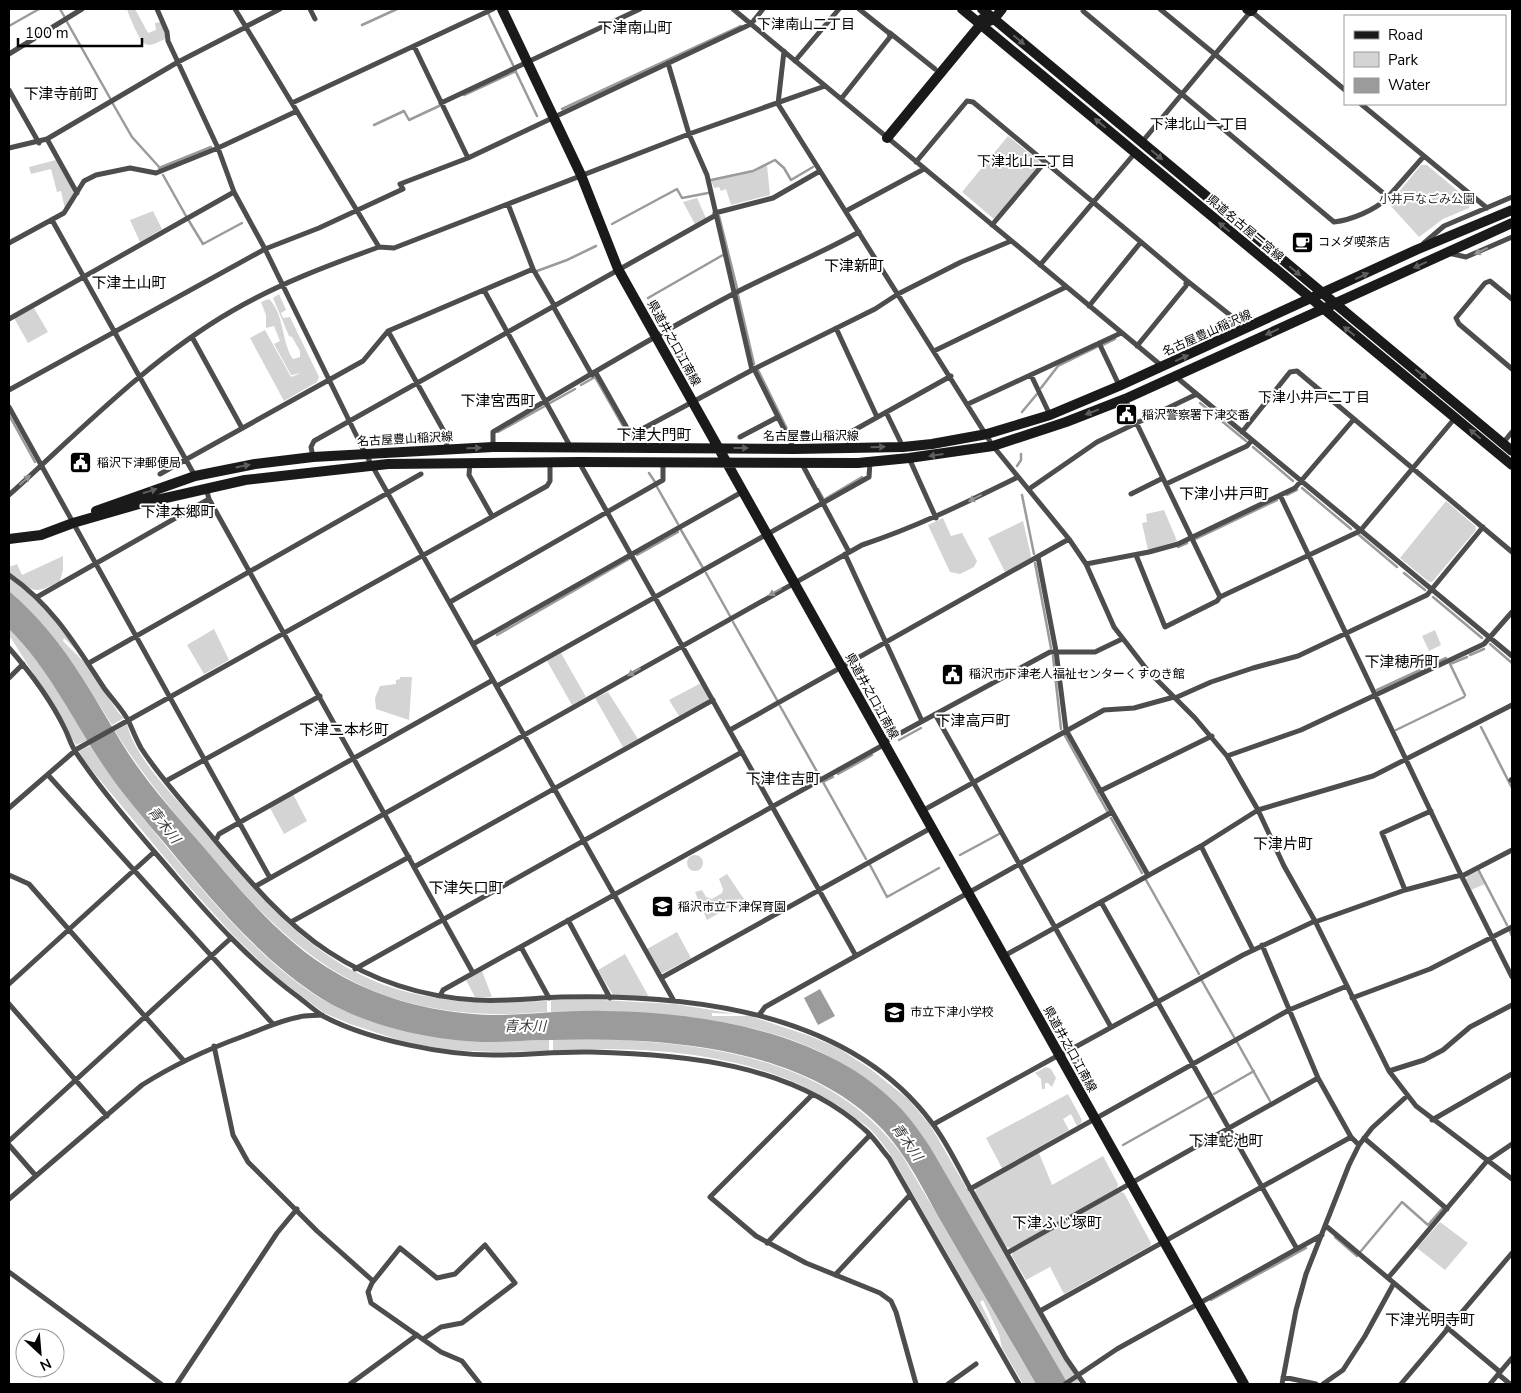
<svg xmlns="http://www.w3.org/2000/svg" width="1521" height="1393" font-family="'Nunito Sans','Noto Sans JP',sans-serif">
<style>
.green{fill:#d4d4d4}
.water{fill:#9b9b9b}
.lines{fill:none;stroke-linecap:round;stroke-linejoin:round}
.stream{stroke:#9b9b9b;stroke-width:2.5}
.street{stroke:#4d4d4d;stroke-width:5}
.secondary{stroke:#1a1a1a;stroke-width:10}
.oneway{fill:#5f5f5f}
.oneway2{fill:#949494}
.labels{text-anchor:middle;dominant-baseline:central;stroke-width:4;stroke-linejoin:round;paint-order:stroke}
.park-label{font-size:12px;fill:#2b2b2b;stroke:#fff}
.street-label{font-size:12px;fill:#000;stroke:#fff}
.poi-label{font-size:12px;fill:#000;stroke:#fff;text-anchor:start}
.neighbourhood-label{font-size:14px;fill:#000;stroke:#fff}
.water-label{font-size:14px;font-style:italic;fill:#3c3c3c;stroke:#fff}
.quarter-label{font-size:15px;fill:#000;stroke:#fff}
</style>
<rect width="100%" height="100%" fill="#fff"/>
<path class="green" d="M127,9H135L148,33L156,30L155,23L160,22L165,31V39C160,41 151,47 145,44C140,42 129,16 127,9Z
M1008,136L1039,161V166L994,219L962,192Z
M56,160L73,190L74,194L65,209L61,191L57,192L51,169L31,174L29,167Z
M767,165L770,195L731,205L726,189L721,191L719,187L714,188L711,180L753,171Z
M1421,165H1427L1471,202L1469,208L1443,219L1419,237L1389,204Z
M697,198L706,218L695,224L683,202Z
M153,211L162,229L140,242L130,220Z
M279,294L286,310L281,313L283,318L290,317L319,377L317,382L284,401L250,338L265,330L291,377L301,373L291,375L274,344L280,341L274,326L266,328V315L261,302L269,299C285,315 281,342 293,359L300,357V351L292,337L289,336L273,298Z
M34,308L48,332L28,343L14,318Z
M1446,501L1475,526L1476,530L1432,582H1429L1400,558Z
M1164,510L1177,541L1148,550L1142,523L1147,522L1146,514Z
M943,518L951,536L962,533L977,561L974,567L960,574L950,572L928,525Z
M1023,521L1031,556L1030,559L1005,572L988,538Z
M63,556V570L60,581C30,597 34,590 9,572V567L17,564L22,575Z
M9,577C38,601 61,625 82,656L64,638L63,641L88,666L118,712L124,718L112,725C81,676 53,629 9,591Z
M9,629C41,662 64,700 88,740L76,745L70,736L67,727L11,638L9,639Z
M214,629L229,660L204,674L187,645Z
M1435,630L1441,645L1429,651L1422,636Z
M561,653L586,697L572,705L547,661Z
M400,677H412L409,720L376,709L375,698L380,686L396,684V680L400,679Z
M701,683L709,697L708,700L679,716L669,700Z
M608,692L638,739L623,747L595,698Z
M127,724C135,759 176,798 199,825C248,884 300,949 372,980C403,994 441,1000 475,1002C498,1004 523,1001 547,1001V1012C529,1013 509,1015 491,1014C357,1010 291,950 209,854C175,814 142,775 115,731Z
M91,745C112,781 139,813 165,845C212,901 279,985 348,1012C417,1040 476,1043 549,1040V1051L498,1052L449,1050L405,1042L350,1024L324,1013L274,975L232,934L186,883L85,762L79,751Z
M293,794L307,821L284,834L270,808Z
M687 863a8 8 0 1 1 16 0a8 8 0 1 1-16 0Z
M1478,871L1485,884L1471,890L1466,880L1467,876Z
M727,874L744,899L707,920L695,892L702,890L706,897L712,899L722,893L723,889L719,879Z
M677,932L691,958L663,973H660L647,949Z
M625,954L649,997L613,995L598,970Z
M482,971L492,997H475L466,980Z
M584,999L675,1004L736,1014L712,1013V1016H750L810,1036L838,1048L869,1068L908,1099L930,1125L1080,1384H1068L918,1130C905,1113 891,1101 874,1089C864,1081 854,1072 844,1065C767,1015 640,1010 551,1012V1000Z
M604,1039C714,1044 833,1060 902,1155L1036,1384H1023L1002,1348L999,1334L983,1300L980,1302L989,1320L993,1333L890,1154C884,1146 878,1137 871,1130C865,1124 856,1119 850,1114C768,1053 652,1045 553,1051V1040Z
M1046,1067L1051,1069L1056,1078L1052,1087L1048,1083H1045V1089H1042L1041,1079L1035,1073Z
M1068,1094L1082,1120L1081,1123L1077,1126L1071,1114L1063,1119L1069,1130L1002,1168L986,1138Z
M1039,1153L1052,1185L1103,1156L1118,1184L1117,1188L1011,1248L1006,1247L975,1193L976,1188Z
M1120,1192L1124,1193L1151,1243L1150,1246L1064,1294L1050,1267L1026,1280L1012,1256L1013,1252Z
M1440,1222L1468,1243L1445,1270L1417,1248Z"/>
<path class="water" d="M9,591C65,639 90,692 128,753C149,785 175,814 200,843C241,891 283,943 338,974C383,1000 440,1014 493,1015C530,1015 566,1010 603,1011C698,1012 818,1030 890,1098C906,1112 918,1129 930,1147L1068,1384H1036C1005,1330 973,1277 942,1223C922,1188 904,1148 873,1120C792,1045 657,1037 552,1040C532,1040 511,1042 490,1042C438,1042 369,1027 324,1000C262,961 213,902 167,846C143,818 119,790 99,759C70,714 47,667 9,629Z
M820,989L835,1016L818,1025L804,998Z"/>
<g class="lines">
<path class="stream" d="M60,9L64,16
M488,13L513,65
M67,22L110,98
M362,25L397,9
M9,26L39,9
M515,70L537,116
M464,95L516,71
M113,104L132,137L160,168
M562,109L741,26
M374,125L404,111L409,120L439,106
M159,168L211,147
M163,175L186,216
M711,180L753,171L775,160L784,168L791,180L813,167
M719,216L737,288
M189,221L203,244L242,223
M612,224L677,189L682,198L708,193
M537,271L567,260L596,246
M738,295L754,364
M648,298L723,255
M1103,345L1115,339
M758,370L791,437
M581,385L595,377L627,433
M1041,388L1058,366L1097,347
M550,403L575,389
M1200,403L1246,441
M1022,412L1037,394
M9,415L35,462
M498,432L545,406
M1253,447L1293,481
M1017,466L1021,460V454
M649,473L655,482
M657,487L678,524
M1302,488L1351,529
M818,489L823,498
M1022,495L1034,554
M1287,495L1297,490
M825,499L862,477
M681,530L703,568
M1359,535L1397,567
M1195,539L1277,500
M1178,547L1187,543
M637,555L678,532
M1035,563L1051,648
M706,573L730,616
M1404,573L1425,590
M1433,597L1482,638
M733,622L777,700
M497,635L629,559
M1490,644L1512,663
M1470,655L1484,649
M1053,656L1061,729
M1377,690L1446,658
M1465,695L1450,664L1467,657
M780,706L820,777
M1481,727L1512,788
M1396,730L1464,697
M1064,734L1107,811
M899,740L921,728
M838,774L872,755
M833,777L823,782L866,859
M1111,818L1142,873
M960,855L999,834
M870,865L887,897L939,868
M1479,871L1507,925
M1146,880L1199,974
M1510,931L1512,936
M1202,981L1234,1037
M1237,1042L1270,1101
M1214,1094L1254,1071
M1123,1145L1208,1097
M1335,1237L1357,1256
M1361,1251L1402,1202L1428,1225L1442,1209
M1211,1300L1306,1248"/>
<path class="street" d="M157,9L167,32L168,41L218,148L234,192L265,249L365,453L674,1001
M235,9L379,247
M310,9L315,19
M733,9L1163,367
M1084,9L1083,11L1334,222C1351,220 1376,210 1388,197
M1160,9L1388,197L1424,156
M245,27L280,9
M890,33L935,69
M414,46L468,158
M784,51L778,104L993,446L1069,539L1086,564L1114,627L1148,671L1195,718L1227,756L1258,810L1284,866L1315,921L1389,1071L1416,1106L1512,1179
M9,54L82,9
M795,61L839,9
M668,63L689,134L707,175L752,370
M9,90L39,143
M841,99L890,37L889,33L859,9
M292,103L493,9
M441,103L640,9
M1361,104L1487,208
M47,139L77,193
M1142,142L1251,11L1345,90
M9,148L47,139L178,62L246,27
M916,162L967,101L973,102L1141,242
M508,204L533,269L554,305
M846,211L924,169
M715,213L773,198L820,171
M52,220L195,476
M992,225L1045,162
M9,243L64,213L84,181L96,175L130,168L156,173L218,148L297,111
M1424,243L1444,226L1512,197
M1448,253L1466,257L1512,237
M1040,265L1135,153
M1186,280L1240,323
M484,290L570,446
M1512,299L1490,281L1485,283L1456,318L1459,324L1512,369
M553,306L592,375
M1089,306L1141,242L1186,280V286L1137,346
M9,319L234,192
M836,328L877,417
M388,331L446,435L447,448
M192,337L242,428
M1099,343L1119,385
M934,351L1066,287
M754,369L794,449
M596,373L631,435L754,369L875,309L898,294L961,262L1011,241
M1031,375L1050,415
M1175,376L1512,656
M9,390L265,249L319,228L403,189L400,184L468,158L751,24L763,9
M1125,399L1220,597L1217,601L1165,627L1136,555
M968,404L1121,333
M9,407L270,878
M886,412L903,447
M1242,432L1290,372L1297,371L1512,552
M740,437L778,417
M1503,443L1512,432
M493,447V432C572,385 652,337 733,294C775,272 818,255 859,232
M849,448V433L951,376
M313,457L311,447L314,441L716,215
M909,458L936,518
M470,462L469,475L492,516
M579,462L856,956
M801,462L849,552
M160,474L363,361L388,331L533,269
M1166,484L1247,446L1252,440
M206,488L209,499L473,973
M1029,489L1097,442L1197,394
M1131,494L1163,478
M9,495C80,431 149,359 232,311C278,284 329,265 379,247L394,248L689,134L825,86
M1280,495L1461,875L1512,977
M845,554L922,721
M1038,557L1056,651L1066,730L1148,875
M1086,564L1149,552L1178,544L1295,488L1354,419
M9,575C53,606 75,644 104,688C112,699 124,711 129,722C133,731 136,739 141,748C159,776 182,801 203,826C241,871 280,920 329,952C373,981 423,997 476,1000C504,1002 533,998 561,997C690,994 849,1011 932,1123C949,1145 961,1173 975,1197C1005,1251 1036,1304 1066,1358L1084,1384
M37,597L209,499
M1220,597L1360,531L1455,418
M450,602L663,480V462
M473,644L742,492
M9,648C30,672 51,700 65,729C69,737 71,746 77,754C106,797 142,837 176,877C213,920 251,962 297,996C305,1002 314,1010 323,1016C368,1040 447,1056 498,1055C529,1055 560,1051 591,1052C684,1054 792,1064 864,1129C874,1137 881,1149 889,1158L1019,1384
M89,663L421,474
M9,678L23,664
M497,686L869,477L870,462
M1175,698L1211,682L1253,668L1298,656L1427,595L1483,527
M935,714L1111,1027
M730,730L1069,539
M884,742L1050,652H1095L1122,639
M1227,756L1301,730L1484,644L1512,612
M48,775L272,1023
M1511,780L1512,779
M166,781L320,696
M1100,791L1212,736
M9,808L77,749L547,486L550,481V462
M922,811L1104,710L1134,708L1174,697
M216,840L219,834L493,680
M1201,846L1253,950
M414,867L713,700
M9,875L29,884L184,1061
M1462,876L1512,850
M256,886L862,545C917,527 967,502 1018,477
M1405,890L1382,833L1431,811
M1101,902L1297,1249
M568,920L610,998
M291,922L409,857
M1315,922L1405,890L1461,875
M1262,945L1318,1078
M521,947L549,998
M1004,956L1201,846L1258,810L1373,776L1512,705
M355,969L742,752
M661,978L931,828
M9,984L154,852
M440,996L443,990L885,744
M1352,998L1430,969L1512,927
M9,1004L107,1116
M759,1015L765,1007L1112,812
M214,1046L233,1135L248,1162L317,1231L373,1281
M1059,1056L1243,955L1315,921
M1389,1071L1424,1060L1443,1050L1470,1027L1512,1005
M812,1095L710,1197L756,1236L806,1263L880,1293L891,1301L896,1312L916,1384
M1432,1120L1512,1074
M934,1124L1059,1055
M1364,1138L1447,1209
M9,1141L231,938
M9,1145L36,1176
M970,1189L1289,1010L1347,986
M9,1199L142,1085C175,1064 208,1049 244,1036C263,1029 278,1021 299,1017C306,1015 314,1016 322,1015
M1326,1226L1500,1372
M767,1243L870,1135
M1007,1253L1318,1078L1351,1137L1359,1145
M9,1272L161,1384
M835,1275L910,1195
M1388,1278L1487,1161L1512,1144
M1040,1311L1351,1137
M423,1339L441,1327L462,1323L515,1283L485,1245L455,1274L437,1278L400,1248L372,1283L368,1292L371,1303L441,1352L462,1361L480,1384
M1498,1374L1510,1384
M1283,1377L1316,1384
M177,1384L277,1233L297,1209
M350,1384L417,1335
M948,1384L976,1364
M1065,1384L1117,1349L1322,1235
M1282,1384L1296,1310L1306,1274L1349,1165L1359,1145L1372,1128L1407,1096
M1323,1384L1343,1370L1365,1336L1394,1283
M1401,1384L1512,1253
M1490,1384L1512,1358"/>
<path class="secondary" d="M502,9L581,175L618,269L1244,1384
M962,9L1512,465
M982,9L1512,451
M1247,9L1251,11L1253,9
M989,21L994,19L1002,9
M887,138L981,24L982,19
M96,511L195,476L255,464L313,457L493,447L794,449L903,447L932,444L987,434L1050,415L1119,386L1416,250L1512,210
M9,539L41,535L73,523L139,504L245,480L388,464L579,462L858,463L909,458L993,446L1066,422L1125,399L1512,223"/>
</g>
<defs><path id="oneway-solid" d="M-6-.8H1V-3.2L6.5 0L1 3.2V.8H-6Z" transform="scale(1.25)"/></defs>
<g class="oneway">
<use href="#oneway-solid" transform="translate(1019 40) rotate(40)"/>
<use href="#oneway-solid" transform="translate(1100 123) rotate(-140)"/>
<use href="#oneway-solid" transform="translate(1157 155) rotate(40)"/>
<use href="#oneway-solid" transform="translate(1224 227) rotate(-140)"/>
<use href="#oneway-solid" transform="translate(1420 265) rotate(156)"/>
<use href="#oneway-solid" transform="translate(1295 271) rotate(40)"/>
<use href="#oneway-solid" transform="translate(1362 276) rotate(-25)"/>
<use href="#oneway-solid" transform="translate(1349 331) rotate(-141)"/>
<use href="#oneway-solid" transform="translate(1272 332) rotate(156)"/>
<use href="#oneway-solid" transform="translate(1182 358) rotate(-24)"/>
<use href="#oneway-solid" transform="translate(1421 374) rotate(40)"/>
<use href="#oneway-solid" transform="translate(1092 412) rotate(159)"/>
<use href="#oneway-solid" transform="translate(1475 434) rotate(-140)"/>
<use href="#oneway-solid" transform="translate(878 447) rotate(-2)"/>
<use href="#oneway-solid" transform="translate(474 448) rotate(-2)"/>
<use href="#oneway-solid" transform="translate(741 448)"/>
<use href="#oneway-solid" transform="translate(936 455) rotate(172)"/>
<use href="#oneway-solid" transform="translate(243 466) rotate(-11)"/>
<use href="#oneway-solid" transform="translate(150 491) rotate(-18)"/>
</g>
<g class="oneway2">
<use href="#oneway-solid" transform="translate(1481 251) rotate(155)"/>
<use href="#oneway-solid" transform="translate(25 480) rotate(-42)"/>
<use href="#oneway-solid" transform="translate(975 498) rotate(153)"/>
<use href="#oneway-solid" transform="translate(775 592) rotate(150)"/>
<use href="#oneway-solid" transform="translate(634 672) rotate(150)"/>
</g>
<defs>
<symbol id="cafe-square" viewBox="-11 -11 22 22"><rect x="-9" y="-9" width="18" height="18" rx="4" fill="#000" stroke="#fff"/><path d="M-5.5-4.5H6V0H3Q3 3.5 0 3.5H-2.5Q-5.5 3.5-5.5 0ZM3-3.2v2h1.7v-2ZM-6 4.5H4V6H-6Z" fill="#fff"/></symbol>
<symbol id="civic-square" viewBox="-11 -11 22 22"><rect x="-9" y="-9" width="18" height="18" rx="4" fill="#000" stroke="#fff"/><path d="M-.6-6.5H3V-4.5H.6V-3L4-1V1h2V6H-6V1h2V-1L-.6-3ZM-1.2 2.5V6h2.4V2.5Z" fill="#fff"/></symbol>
<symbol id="school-square" viewBox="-11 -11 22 22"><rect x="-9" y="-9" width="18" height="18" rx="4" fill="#000" stroke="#fff"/><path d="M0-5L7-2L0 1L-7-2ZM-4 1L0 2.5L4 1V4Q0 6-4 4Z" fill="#fff"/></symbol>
</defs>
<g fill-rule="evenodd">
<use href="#cafe-square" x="1290" y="230" width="25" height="25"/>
<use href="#civic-square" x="1114" y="402" width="25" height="25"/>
<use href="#civic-square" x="68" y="450" width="25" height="25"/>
<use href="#civic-square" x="940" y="662" width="25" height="25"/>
<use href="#school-square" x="650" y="894" width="25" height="25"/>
<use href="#school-square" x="882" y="1000" width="25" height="25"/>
</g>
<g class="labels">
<g class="park-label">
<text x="1427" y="199">小井戸なごみ公園</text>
</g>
<g class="street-label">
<text transform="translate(1245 228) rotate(40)">県道名古屋一宮線</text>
<text transform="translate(1207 333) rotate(-24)">名古屋豊山稲沢線</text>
<text transform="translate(674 343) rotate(61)">県道井之口江南線</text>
<text x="811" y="436">名古屋豊山稲沢線</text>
<text transform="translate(405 439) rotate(-3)">名古屋豊山稲沢線</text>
<text transform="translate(872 696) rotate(61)">県道井之口江南線</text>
<text transform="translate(1070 1049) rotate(61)">県道井之口江南線</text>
</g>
<g class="poi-label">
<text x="1318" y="242">コメダ喫茶店</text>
<text x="1142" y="415">稲沢警察署下津交番</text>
<text x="97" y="463">稲沢下津郵便局</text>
<text x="969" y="674">稲沢市下津老人福祉センターくすのき館</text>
<text x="678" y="907">稲沢市立下津保育園</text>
<text x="910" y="1012">市立下津小学校</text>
</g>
<g class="neighbourhood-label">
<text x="806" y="24">下津南山二丁目</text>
<text x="1199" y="124">下津北山一丁目</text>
<text x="1026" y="161">下津北山二丁目</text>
<text x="1314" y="397">下津小井戸二丁目</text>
</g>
<g class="water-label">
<text transform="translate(164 825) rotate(52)">青木川</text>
<text x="525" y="1026">青木川</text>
<text transform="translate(907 1142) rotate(55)">青木川</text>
</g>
<g class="quarter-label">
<text x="635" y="28">下津南山町</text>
<text x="61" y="94">下津寺前町</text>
<text x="854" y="266">下津新町</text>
<text x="129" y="283">下津土山町</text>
<text x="498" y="401">下津宮西町</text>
<text x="654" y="435">下津大門町</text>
<text x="1224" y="494">下津小井戸町</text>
<text x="178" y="512">下津本郷町</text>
<text x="1402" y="662">下津穂所町</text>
<text x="973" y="721">下津高戸町</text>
<text x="344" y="730">下津二本杉町</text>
<text x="783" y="779">下津住吉町</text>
<text x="1283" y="844">下津片町</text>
<text x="466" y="888">下津矢口町</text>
<text x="1226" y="1141">下津蛇池町</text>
<text x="1057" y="1223">下津ふじ塚町</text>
<text x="1430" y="1320">下津光明寺町</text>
</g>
</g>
<rect width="1521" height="1393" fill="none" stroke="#000000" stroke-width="20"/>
<rect x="1344" y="15" width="162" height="90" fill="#ffffff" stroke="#999999"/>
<rect x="1354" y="31" width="25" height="8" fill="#1a1a1a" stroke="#999999"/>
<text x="1388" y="40" font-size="15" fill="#000000">Road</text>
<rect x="1354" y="52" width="25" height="15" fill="#d4d4d4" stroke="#999999"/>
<text x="1388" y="65" font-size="15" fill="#000000">Park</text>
<rect x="1354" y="78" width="25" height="15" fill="#9b9b9b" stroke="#999999"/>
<text x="1388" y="90" font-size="15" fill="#000000">Water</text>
<g transform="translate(40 1353) rotate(154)"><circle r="24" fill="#ffffff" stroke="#999999"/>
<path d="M0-4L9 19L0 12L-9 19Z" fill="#000000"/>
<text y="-8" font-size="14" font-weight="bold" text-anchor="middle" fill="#000000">N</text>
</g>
<path d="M18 38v8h124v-8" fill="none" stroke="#000000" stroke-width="2.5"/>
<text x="25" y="38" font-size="15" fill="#000000" stroke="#ffffff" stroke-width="4" paint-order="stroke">100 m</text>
</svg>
